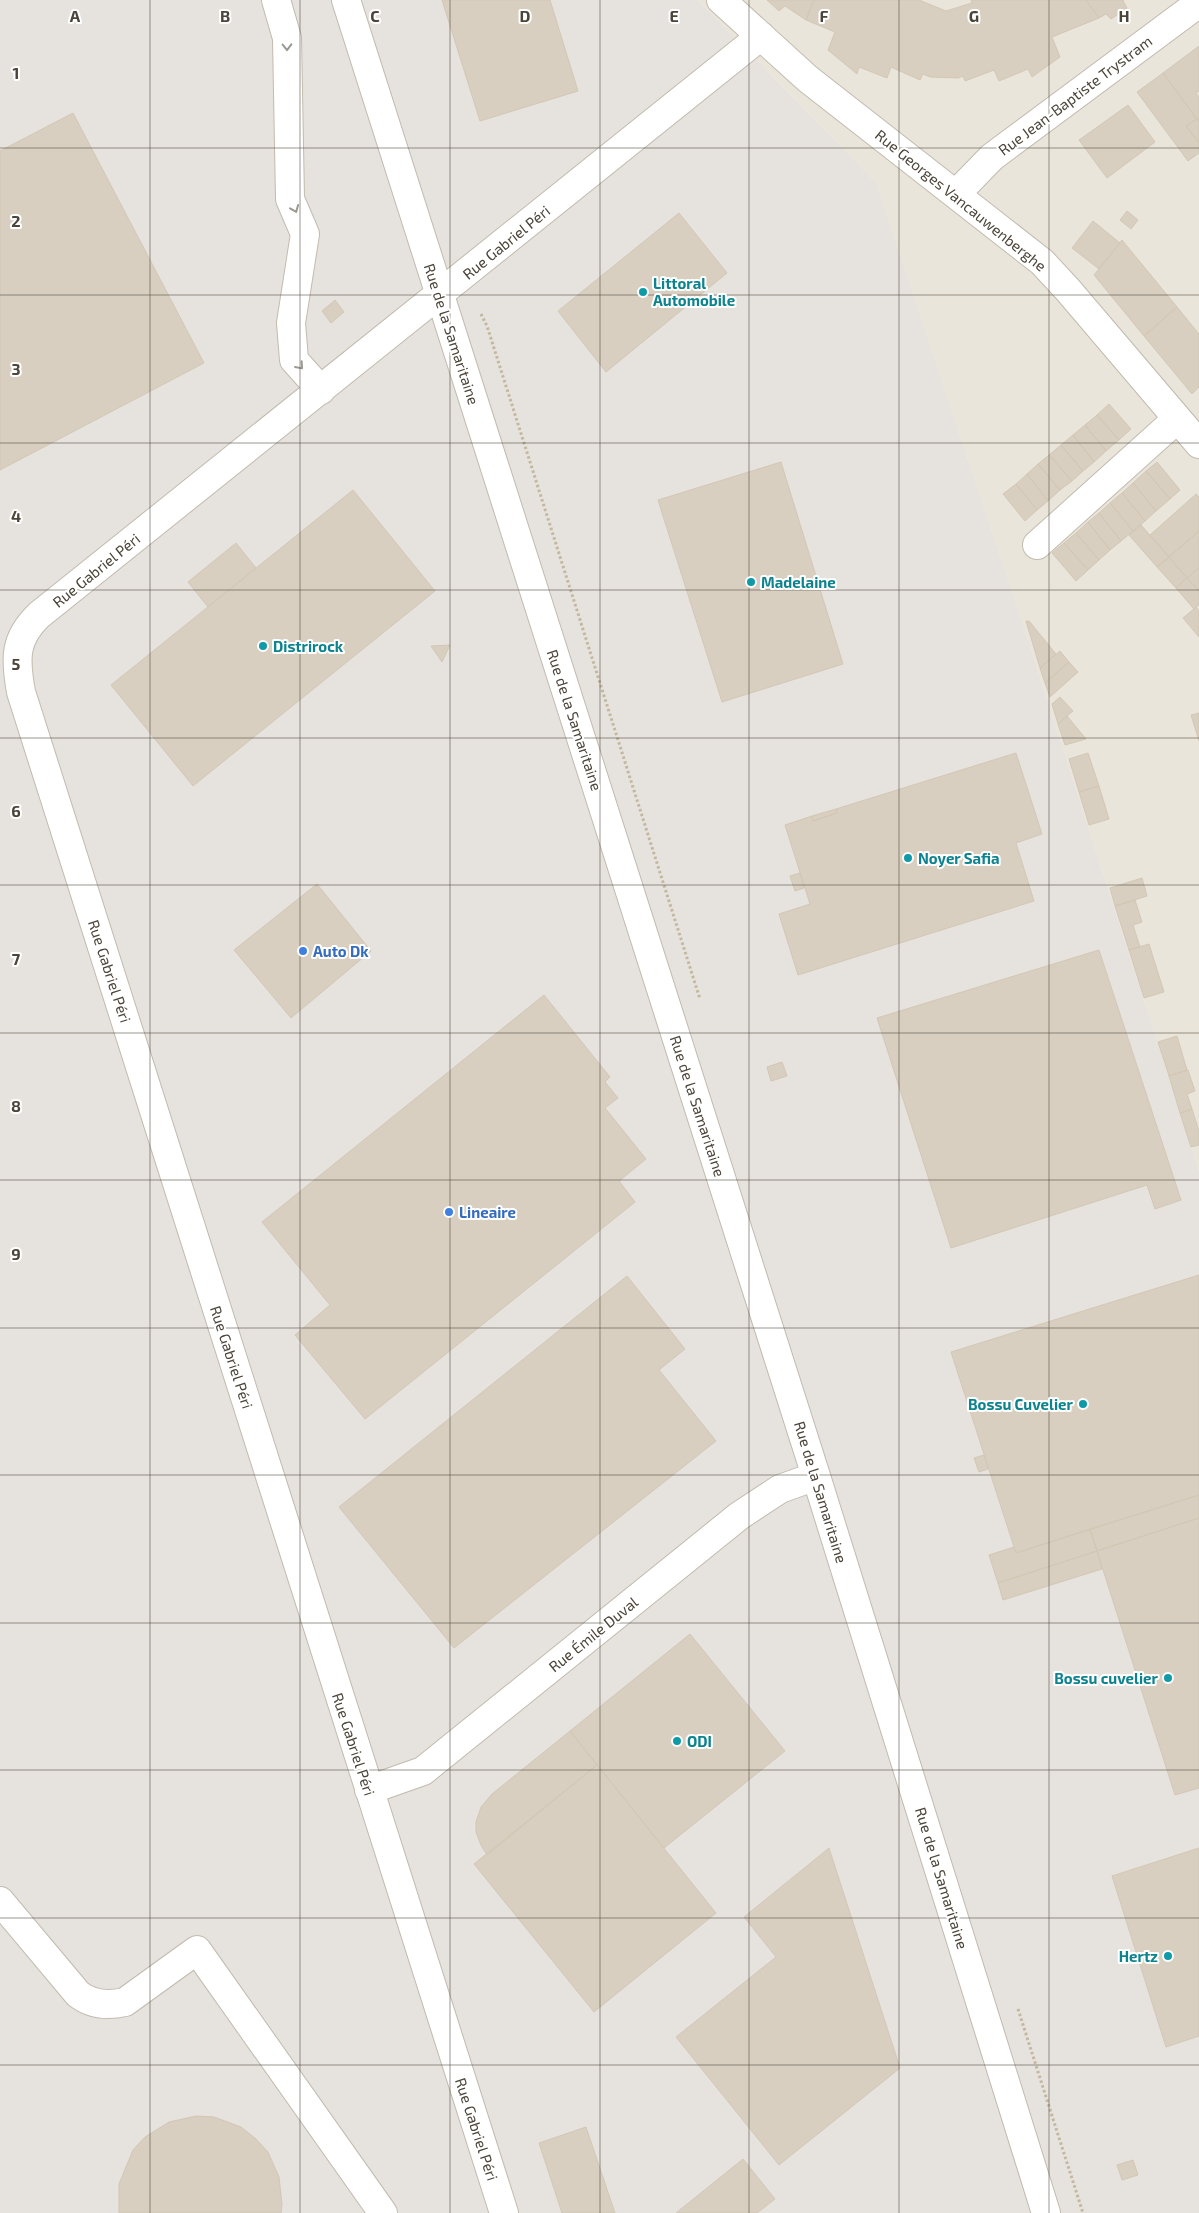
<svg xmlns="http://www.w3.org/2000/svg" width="1199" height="2213" font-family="'Exo 2',sans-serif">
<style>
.residential{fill:#eae5da}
.industrial{fill:#e6e2dd}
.building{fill:#d8cfc1;stroke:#d3c7b4}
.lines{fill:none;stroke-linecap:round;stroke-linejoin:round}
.minor-casing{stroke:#c2bbae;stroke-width:30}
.path{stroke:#c4b79f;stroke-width:3;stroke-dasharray:2.5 2.5;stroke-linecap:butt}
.minor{stroke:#fff;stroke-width:28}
.oneway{stroke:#9c9892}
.grid{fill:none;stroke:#4b4439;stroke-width:1;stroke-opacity:0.55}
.culture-dot{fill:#0f9aa8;stroke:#fff;stroke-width:2}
.shop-dot{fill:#3f7fe0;stroke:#fff;stroke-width:2}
.labels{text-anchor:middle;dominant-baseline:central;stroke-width:4;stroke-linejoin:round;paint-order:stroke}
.street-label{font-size:15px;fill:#4b4439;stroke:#fff}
.culture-label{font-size:15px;font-weight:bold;fill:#0d838f;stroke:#fff;text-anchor:start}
.shop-label{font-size:15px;font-weight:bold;fill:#366cbe;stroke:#fff;text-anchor:start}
.grid-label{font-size:16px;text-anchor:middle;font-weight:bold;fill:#4b4439;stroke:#fff;stroke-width:4;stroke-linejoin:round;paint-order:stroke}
</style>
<rect width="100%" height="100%" fill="#f6f3ec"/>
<path class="residential" d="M698,0H1199V1171L1019,612L876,182Z"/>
<path class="industrial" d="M0,0H698L876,182L1019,612L1199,1171V2213H0Z"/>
<path class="building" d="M442,0H550L578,91L480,121Z
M767,0H814L806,20L785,6L779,11Z
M814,0H919L946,11L972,3L971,0H1086L1099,18L1052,37L1060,57L1032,77L1028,69L999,81L994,70L965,81L963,76L958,78L930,77L923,74L920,80L891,67L887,78L859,67L857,74L828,50L835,32L806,20Z
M1086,0H1124L1123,1L1127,8L1111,19L1106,14L1099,18Z
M1199,46V91L1196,93L1199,97V122L1163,73Z
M1163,73L1197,119L1186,126L1199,143V153L1188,161L1137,92Z
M1128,105L1155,142L1107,178L1079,140Z
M73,113L204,363L0,470V151Z
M1197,119L1199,122V143L1186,126Z
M1127,211L1138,220L1131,229L1120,220Z
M679,213L727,273L606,372L558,311Z
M1093,221L1120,243L1099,269L1072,248Z
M1122,240L1177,307L1144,336L1094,275Z
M335,300L344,312L331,323L322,311Z
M1177,307L1199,334V387L1192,394L1144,336Z
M1109,404L1131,429L1119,440L1097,415Z
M1097,415L1119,440L1106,451L1085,425Z
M1085,425L1106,451L1094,462L1073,435Z
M1073,435L1094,462L1083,471L1061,445Z
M1061,445L1083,471L1072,481L1049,455Z
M1049,455L1072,481L1060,490L1038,464Z
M781,462L843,664L722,702L658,500Z
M1157,462L1180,490L1170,499L1146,471Z
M1038,464L1060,490L1048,501L1027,474Z
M1146,471L1170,499L1156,511L1133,483Z
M1027,474L1048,501L1037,510L1016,484Z
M1133,483L1156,511L1145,521L1122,493Z
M1016,484L1037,510L1025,521L1003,494Z
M353,490L435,591L193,786L111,685Z
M1122,493L1145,521L1133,531L1110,503Z
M1196,494L1199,497V531L1169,557L1150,535Z
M1110,503L1133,531L1121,541L1099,513Z
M1099,513L1121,541L1110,550L1088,522Z
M1088,522L1110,550L1099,560L1076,533Z
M1141,525L1169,557L1157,567L1129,535Z
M1199,531V568L1187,578L1169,557Z
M1076,533L1099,560L1088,570L1064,543Z
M236,543L256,568L208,607L188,582Z
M1064,543L1088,570L1076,581L1052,553Z
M1169,557L1187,578L1176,588L1157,567Z
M1199,568V591L1187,578Z
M1187,578L1199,591V605L1194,609L1176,588Z
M1196,607L1199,611V637L1183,618Z
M1026,621H1029L1056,654L1040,668Z
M450,645L442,662L431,646Z
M1060,651L1069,662L1045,683L1040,668Z
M1069,662L1078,672L1050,697L1045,683Z
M1060,697L1073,711L1058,724L1052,704Z
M1199,713V741L1191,715Z
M1067,716L1086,739L1065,745L1058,724Z
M1016,753L1042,834L1016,843L1034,901L798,975L779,914L810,904L785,825L812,816L813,821L837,813L836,809Z
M1088,753L1099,786L1079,792L1069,759Z
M1099,786L1109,819L1089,825L1079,792Z
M836,809L837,813L813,821L812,816Z
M800,873L804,888L795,891L790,876Z
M1142,878L1147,896L1115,906L1110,888Z
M317,884L371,951L291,1018L234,950Z
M1135,900L1142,922L1133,925L1140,947L1129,950L1115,906Z
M1149,944L1164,992L1144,998L1129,950Z
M1099,950L1181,1200L1155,1209L1147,1185L951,1248L877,1018Z
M544,995L610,1077L605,1082L618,1098L605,1108L646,1159L619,1181L635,1202L365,1419L295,1335L330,1305L262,1222Z
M1177,1036L1187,1070L1169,1076L1158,1042Z
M782,1062L787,1076L771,1081L767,1067Z
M1188,1070L1195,1091L1187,1094L1192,1109L1180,1113L1169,1076Z
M1192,1109L1199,1131V1145L1191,1147L1180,1113Z
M1199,1275V1495L1016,1553L951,1352Z
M627,1276L685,1349L659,1370L716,1441L454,1648L339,1507Z
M984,1455L988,1469L979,1472L974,1458Z
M1199,1495V1518L1097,1551L1090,1529Z
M1199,1518V1788L1175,1795L1097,1551Z
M1090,1529L1097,1551L998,1583L989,1555L1014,1547L1016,1553Z
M1097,1551L1102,1569L1003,1600L998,1583Z
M690,1634L785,1751L664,1848L570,1731Z
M570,1731L597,1765L487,1855L481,1845L476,1832V1822L481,1807L492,1794Z
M597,1765L716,1913L594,2012L474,1864Z
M829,1848L900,2068L779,2165L676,2037L776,1957L744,1917Z
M1199,1848V2036L1166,2047L1112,1876Z
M196,2116L214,2117L241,2127L255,2138L268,2152L279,2177L282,2205L281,2213H119V2184L133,2150L145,2137L169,2122Z
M586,2127L615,2213H562L539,2143Z
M743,2159L775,2199L757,2213H676Z
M1133,2160L1138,2175L1122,2180L1117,2165Z"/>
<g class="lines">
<defs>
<path id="minor" d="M276,0L287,38L290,199L305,234L291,323L294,360L321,390
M346,0L816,1476L1046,2213
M721,0L808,79L1042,262L1068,290L1199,444
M956,194L992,157L1199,3
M1037,545L1177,419
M369,1790L423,1771L739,1516L780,1489L816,1476
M0,1901L78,1994C92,2005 108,2006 125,2002L197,1950L383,2213
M504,2213L21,692C15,659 14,639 39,615L761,36"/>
</defs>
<use href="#minor" class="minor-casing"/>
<path class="path" d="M481,314L487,326L700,999
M1018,2009L1083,2213"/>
<use href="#minor" class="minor"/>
</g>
<defs><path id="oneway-chevron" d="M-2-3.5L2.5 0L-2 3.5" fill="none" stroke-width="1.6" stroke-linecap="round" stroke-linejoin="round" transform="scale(1.25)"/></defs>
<g class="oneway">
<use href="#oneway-chevron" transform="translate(287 47) rotate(89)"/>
<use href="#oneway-chevron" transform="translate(295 209) rotate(68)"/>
<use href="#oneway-chevron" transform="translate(300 366) rotate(49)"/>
</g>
<path class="grid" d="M150,0V2213M300,0V2213M450,0V2213M600,0V2213M749,0V2213M899,0V2213M1049,0V2213M0,148H1199M0,295H1199M0,443H1199M0,590H1199M0,738H1199M0,885H1199M0,1033H1199M0,1180H1199M0,1328H1199M0,1475H1199M0,1623H1199M0,1770H1199M0,1918H1199M0,2065H1199"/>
<g class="culture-dot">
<circle cx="643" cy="292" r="5"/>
<circle cx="751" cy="582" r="5"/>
<circle cx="263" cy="646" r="5"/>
<circle cx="908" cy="858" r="5"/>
<circle cx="1083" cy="1404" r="5"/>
<circle cx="1168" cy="1678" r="5"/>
<circle cx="677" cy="1741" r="5"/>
<circle cx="1168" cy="1956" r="5"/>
</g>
<g class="shop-dot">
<circle cx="303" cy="951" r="5"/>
<circle cx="449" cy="1212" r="5"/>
</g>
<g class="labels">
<g class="street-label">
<text transform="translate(1075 95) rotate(-37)">Rue Jean-Baptiste Trystram</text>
<text transform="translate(961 200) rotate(39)">Rue Georges Vancauwenberghe</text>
<text transform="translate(506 242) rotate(-39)">Rue Gabriel Péri</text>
<text transform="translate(452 334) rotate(72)">Rue de la Samaritaine</text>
<text transform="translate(96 570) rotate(-39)">Rue Gabriel Péri</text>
<text transform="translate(575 720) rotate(72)">Rue de la Samaritaine</text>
<text transform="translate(110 971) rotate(72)">Rue Gabriel Péri</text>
<text transform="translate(698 1106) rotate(72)">Rue de la Samaritaine</text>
<text transform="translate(232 1357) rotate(72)">Rue Gabriel Péri</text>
<text transform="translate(821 1492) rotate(73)">Rue de la Samaritaine</text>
<text transform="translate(593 1634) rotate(-39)">Rue Émile Duval</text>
<text transform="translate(354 1744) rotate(72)">Rue Gabriel Péri</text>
<text transform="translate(942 1878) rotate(73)">Rue de la Samaritaine</text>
<text transform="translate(477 2129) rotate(72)">Rue Gabriel Péri</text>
</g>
<g class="culture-label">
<text x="653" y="283">Littoral<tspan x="653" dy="17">Automobile</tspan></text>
<text x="761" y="582">Madelaine</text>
<text x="273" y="646">Distrirock</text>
<text x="918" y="858">Noyer Safia</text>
<text x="1073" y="1404" text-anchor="end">Bossu Cuvelier</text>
<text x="1158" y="1678" text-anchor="end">Bossu cuvelier</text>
<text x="687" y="1741">ODI</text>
<text x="1158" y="1956" text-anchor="end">Hertz</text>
</g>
<g class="shop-label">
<text x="313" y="951">Auto Dk</text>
<text x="459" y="1212">Lineaire</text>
</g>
</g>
<g class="grid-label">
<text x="75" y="22">A</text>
<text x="225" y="22">B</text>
<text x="375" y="22">C</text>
<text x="525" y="22">D</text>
<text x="674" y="22">E</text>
<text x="824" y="22">F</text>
<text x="974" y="22">G</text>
<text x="1124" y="22">H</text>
<text x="16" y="79">1</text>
<text x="16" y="227">2</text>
<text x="16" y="375">3</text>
<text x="16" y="522">4</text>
<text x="16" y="670">5</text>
<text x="16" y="817">6</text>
<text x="16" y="965">7</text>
<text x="16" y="1112">8</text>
<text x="16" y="1260">9</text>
</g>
</svg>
